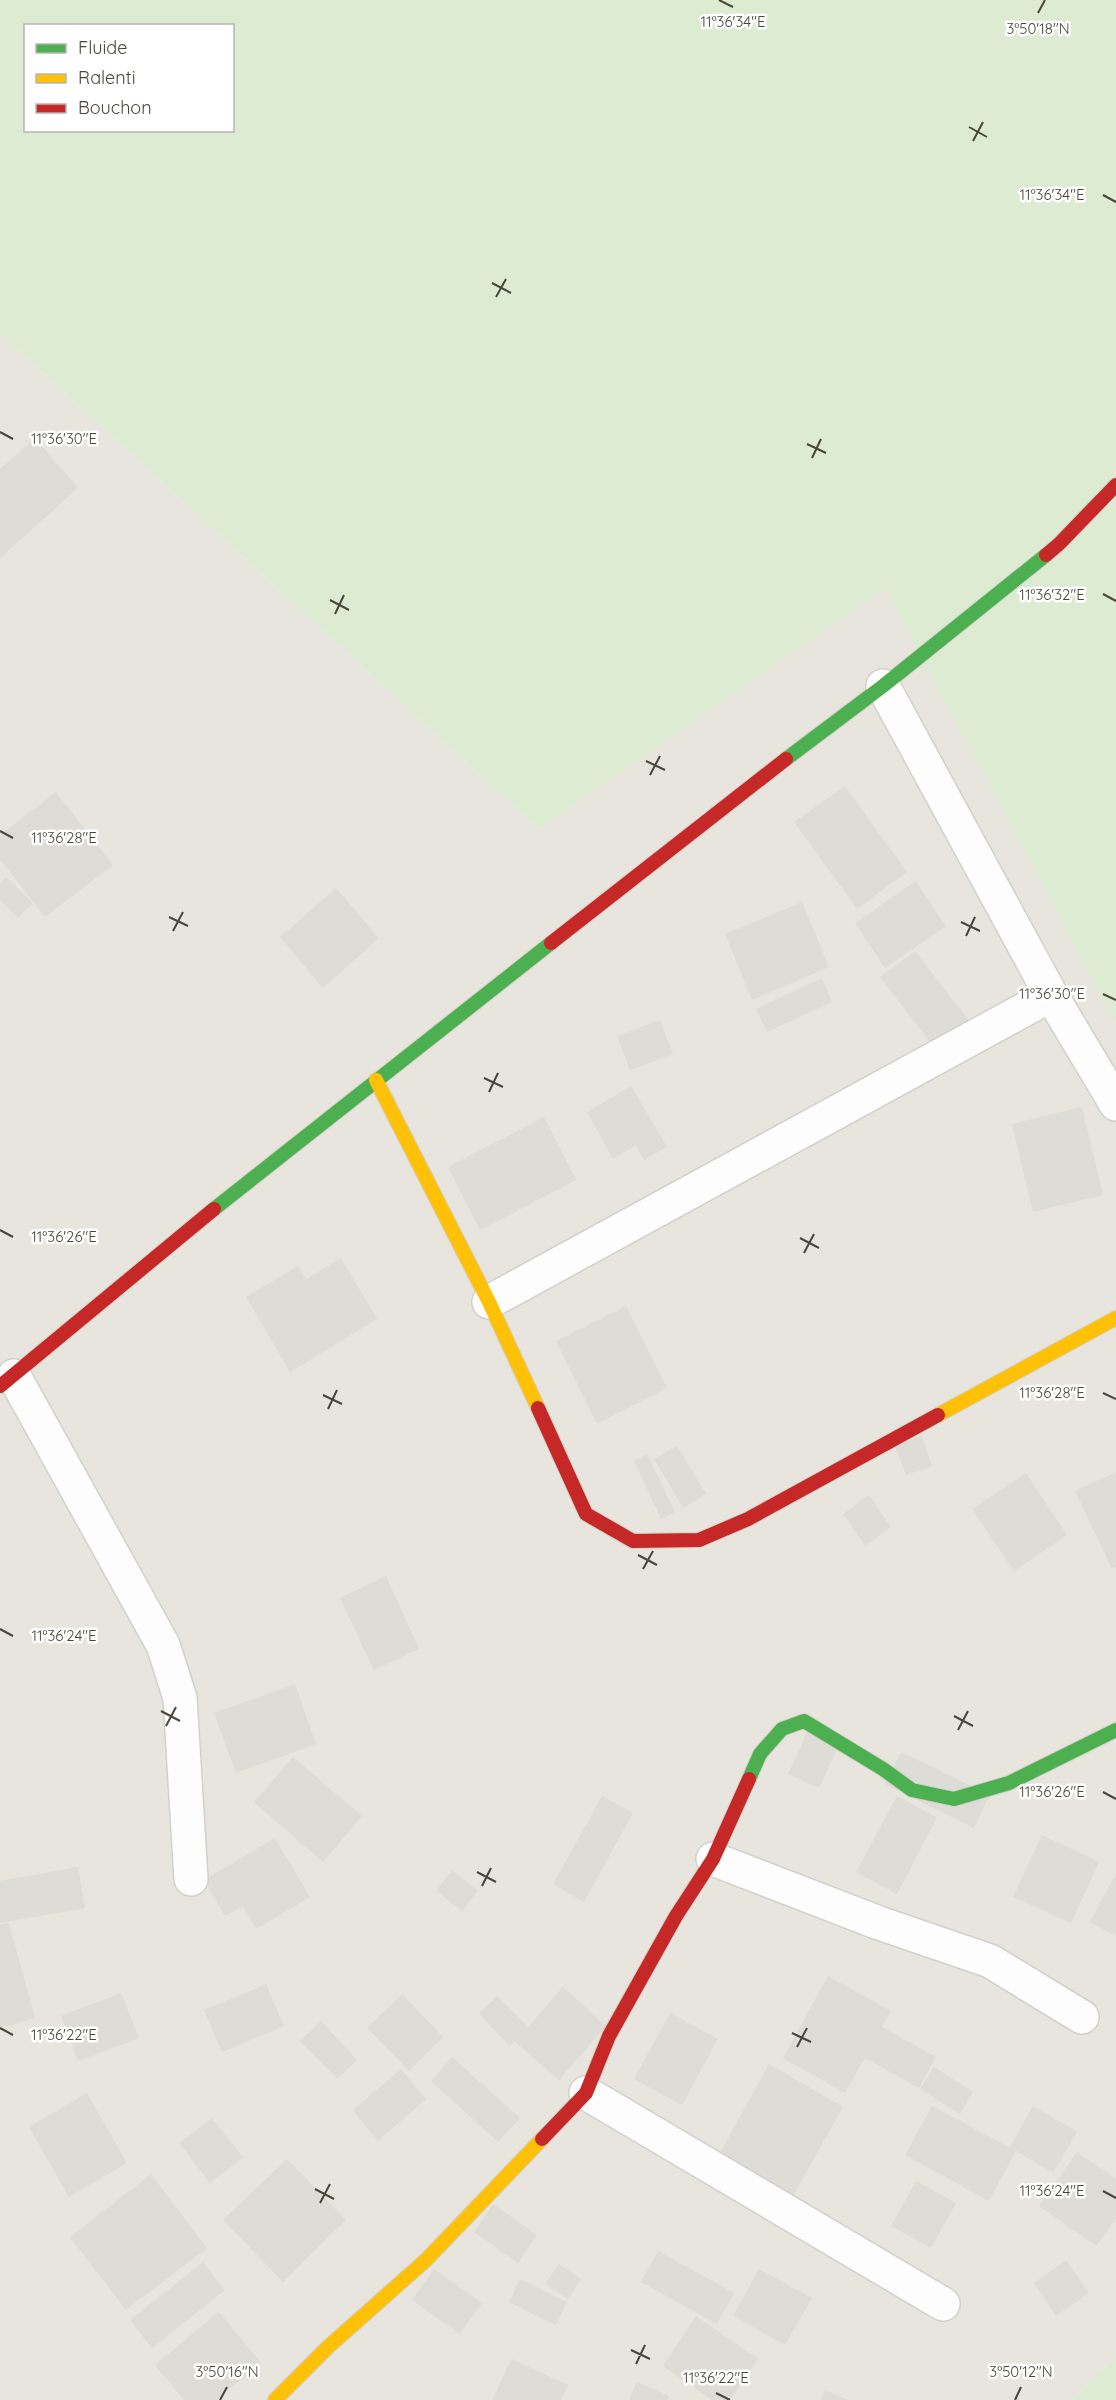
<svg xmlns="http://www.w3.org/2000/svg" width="1116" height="2400" font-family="Quicksand,sans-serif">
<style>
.residential{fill:#e7e5dd}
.green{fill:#ddebd2;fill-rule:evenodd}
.building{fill:#dddcd7}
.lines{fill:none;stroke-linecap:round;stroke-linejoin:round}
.street-casing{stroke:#d1d1cc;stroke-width:36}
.fast-casing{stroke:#d2d0c6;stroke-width:16}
.slow-casing{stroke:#d2d0c6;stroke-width:16}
.jam-casing{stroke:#d2d0c6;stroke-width:16}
.street{stroke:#fdfdfd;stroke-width:33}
.fast{stroke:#4caf50;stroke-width:14}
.slow{stroke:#ffc107;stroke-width:14}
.jam{stroke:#c62828;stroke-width:14}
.ticks{fill:none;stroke:#49463b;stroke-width:2}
.ticks-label{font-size:15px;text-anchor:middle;fill:#49463b;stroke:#fff;stroke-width:5;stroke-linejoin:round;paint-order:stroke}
</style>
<rect width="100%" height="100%" fill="#f3f3ef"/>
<path class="residential" d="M0,333L539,829L885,588L1116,1024V2356L1073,2400H0Z"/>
<path class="green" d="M0,0H1116V1024L885,589L539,829L0,333ZM26,26H232V130H26Z
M1116,2356V2400H1073Z"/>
<path class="building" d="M35,438L78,488L0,558V469Z
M845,786L907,872L857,909L794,822Z
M56,792L113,865L45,917L0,859V835Z
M6,877L33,903L18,918L0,900V883Z
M916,881L946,926L885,968L855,923Z
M336,888L379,938L323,988L280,937Z
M802,902L829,967L752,1000L725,934Z
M915,951L971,1023L936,1050L880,977Z
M822,978L832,1002L767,1032L756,1009Z
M660,1020L673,1054L630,1070L617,1036Z
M631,1086L667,1147L644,1160L636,1145L613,1159L587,1112Z
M1082,1107L1103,1195L1033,1212L1012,1124Z
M544,1117L576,1180L480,1230L448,1167Z
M341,1258L377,1319L290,1372L246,1297L298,1266L306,1279Z
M626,1306L667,1388L597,1424L556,1341Z
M922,1436L932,1466L906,1475L895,1446Z
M677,1446L706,1494L683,1508L654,1459Z
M647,1454L675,1512L661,1519L634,1461Z
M1116,1472V1567L1112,1569L1075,1491Z
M1026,1473L1067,1535L1014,1571L972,1509Z
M869,1495L891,1527L865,1546L843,1514Z
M386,1576L419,1649L374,1670L340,1598Z
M295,1684L316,1744L236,1773L214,1713Z
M811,1724L842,1738L819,1788L788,1774Z
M901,1752L990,1795L974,1828L885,1784Z
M293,1757L362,1816L323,1862L254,1802Z
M602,1796L633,1813L584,1902L553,1884Z
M897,1796L937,1818L897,1894L856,1872Z
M1042,1835L1099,1862L1071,1923L1013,1897Z
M275,1838L310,1897L256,1929L243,1906L225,1916L204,1880Z
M78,1867L85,1908L0,1923V1881Z
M452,1870L478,1891L462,1911L436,1891Z
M1116,1873V1936L1090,1922Z
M9,1923L35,2018L0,2028V1925Z
M828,1976L891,2011L882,2027L936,2057L919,2088L865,2058L845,2093L783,2058Z
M266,1984L284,2026L222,2052L204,2010Z
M563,1987L606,2026L559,2080L515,2042L519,2036L510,2046L479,2014L497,1996L528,2027Z
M121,1993L139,2038L78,2061L61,2016Z
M402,1994L443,2037L409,2071L367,2028Z
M670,2013L718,2039L682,2105L634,2079Z
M321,2021L357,2060L337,2079L300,2041Z
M452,2057L520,2118L498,2142L431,2081Z
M769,2064L843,2107L789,2203L715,2162Z
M934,2067L973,2092L960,2114L920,2089Z
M401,2069L426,2099L378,2141L353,2110Z
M87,2093L127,2163L69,2197L29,2127Z
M932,2106L1016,2151L989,2201L905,2155Z
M1033,2106L1077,2132L1053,2173L1010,2147Z
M212,2118L243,2157L210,2183L179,2143Z
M1077,2152L1116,2179V2218L1096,2246L1039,2206Z
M287,2159L346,2220L283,2282L223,2220Z
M151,2174L207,2248L126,2310L70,2237Z
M916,2181L956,2203L931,2248L891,2226Z
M493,2204L537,2235L518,2263L474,2232Z
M658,2251L734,2293L717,2324L641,2282Z
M1066,2260L1089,2293L1056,2316L1034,2283Z
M203,2262L225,2290L152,2348L130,2320Z
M559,2264L581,2279L568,2299L545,2284Z
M434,2269L482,2303L460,2334L412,2300Z
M759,2269L812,2298L785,2345L733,2316Z
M520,2279L567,2302L556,2325L509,2302Z
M219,2312L261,2363L216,2400H184L155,2365Z
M696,2316L758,2359L730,2400H712L663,2366Z
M512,2359L568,2385L561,2400H492Z
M637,2382L669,2396L667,2400H629Z
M825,2390L849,2400H821Z"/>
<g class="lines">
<defs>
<path id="street" d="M883,686L1051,995L1116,1104
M489,1302L1051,995
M14,1376L163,1645L180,1698L191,1879
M713,1859L879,1923L990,1961L1082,2017
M586,2093L943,2304"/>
<path id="fast" d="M786,759L883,686L1046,555
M214,1209L551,943
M749,1779L760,1754L782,1729L804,1721L883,1769L912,1790L954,1799L1009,1783L1116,1730"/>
<path id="slow" d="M376,1080L489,1302L538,1408
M938,1415L1116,1318
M275,2400L328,2347L426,2260L542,2139"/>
<path id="jam" d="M1046,555L1059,544L1116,485
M551,943L786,759
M0,1386L214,1209
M538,1408L586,1514L633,1541L699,1540L748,1519L938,1415
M542,2139L586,2093L609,2036L676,1916L713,1859L749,1779"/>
</defs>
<use href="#street" class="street-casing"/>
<use href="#fast" class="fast-casing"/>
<use href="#slow" class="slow-casing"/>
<use href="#jam" class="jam-casing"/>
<use href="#street" class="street"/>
<use href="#fast" class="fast"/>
<use href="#slow" class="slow"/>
<use href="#jam" class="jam"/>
</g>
<path class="ticks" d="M719,0L733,7M1038,13L1045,0M969,127L987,137M973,141L983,122M1103,195L1116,202M492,283L511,293M496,297L506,279M0,432L13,439M807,444L826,453M812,458L821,439M1103,594L1116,601M330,600L349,610M335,614L344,595M646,761L665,770M650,775L660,756M0,831L13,838M169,917L188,926M961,922L980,931M173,931L183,912M966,936L975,917M1103,994L1116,1000M484,1078L503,1087M489,1092L498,1073M0,1230L13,1237M800,1238L819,1248M804,1253L814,1234M1103,1393L1116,1399M323,1395L342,1404M328,1409L337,1390M638,1555L657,1565M643,1569L653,1551M0,1629L13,1636M161,1711L180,1721M954,1716L973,1726M166,1726L176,1707M958,1730L968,1711M1103,1792L1116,1799M477,1872L496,1882M482,1886L491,1868M0,2028L13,2035M792,2033L811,2042M797,2047L807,2028M315,2189L334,2199M1103,2191L1116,2198M320,2203L330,2184M631,2350L650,2359M636,2364L645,2345M716,2393L730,2400M220,2400L227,2387M1015,2400L1021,2387"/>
<g class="ticks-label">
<text x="733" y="27">11°36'34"E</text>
<text x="1038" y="34">3°50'18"N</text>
<text x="1052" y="200">11°36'34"E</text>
<text x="64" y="444">11°36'30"E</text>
<text x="1052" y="600">11°36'32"E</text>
<text x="64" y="843">11°36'28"E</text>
<text x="1052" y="999">11°36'30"E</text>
<text x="64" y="1242">11°36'26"E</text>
<text x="1052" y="1398">11°36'28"E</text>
<text x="64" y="1641">11°36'24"E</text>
<text x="1052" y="1797">11°36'26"E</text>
<text x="64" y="2040">11°36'22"E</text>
<text x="1052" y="2196">11°36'24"E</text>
<text x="227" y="2377">3°50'16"N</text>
<text x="1021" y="2377">3°50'12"N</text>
<text x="716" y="2383">11°36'22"E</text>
</g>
<rect x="24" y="24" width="210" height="108" fill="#ffffff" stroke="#b6b5b1" stroke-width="1.5"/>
<rect x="36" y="44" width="30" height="9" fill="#4caf50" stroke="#b6b5b1" stroke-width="1.5"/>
<text x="78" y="54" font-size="18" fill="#49463b">Fluide</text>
<rect x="36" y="74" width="30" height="9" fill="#ffc107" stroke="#b6b5b1" stroke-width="1.5"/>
<text x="78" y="84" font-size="18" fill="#49463b">Ralenti</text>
<rect x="36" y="104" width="30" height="9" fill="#c62828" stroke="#b6b5b1" stroke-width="1.5"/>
<text x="78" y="114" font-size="18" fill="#49463b">Bouchon</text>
</svg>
